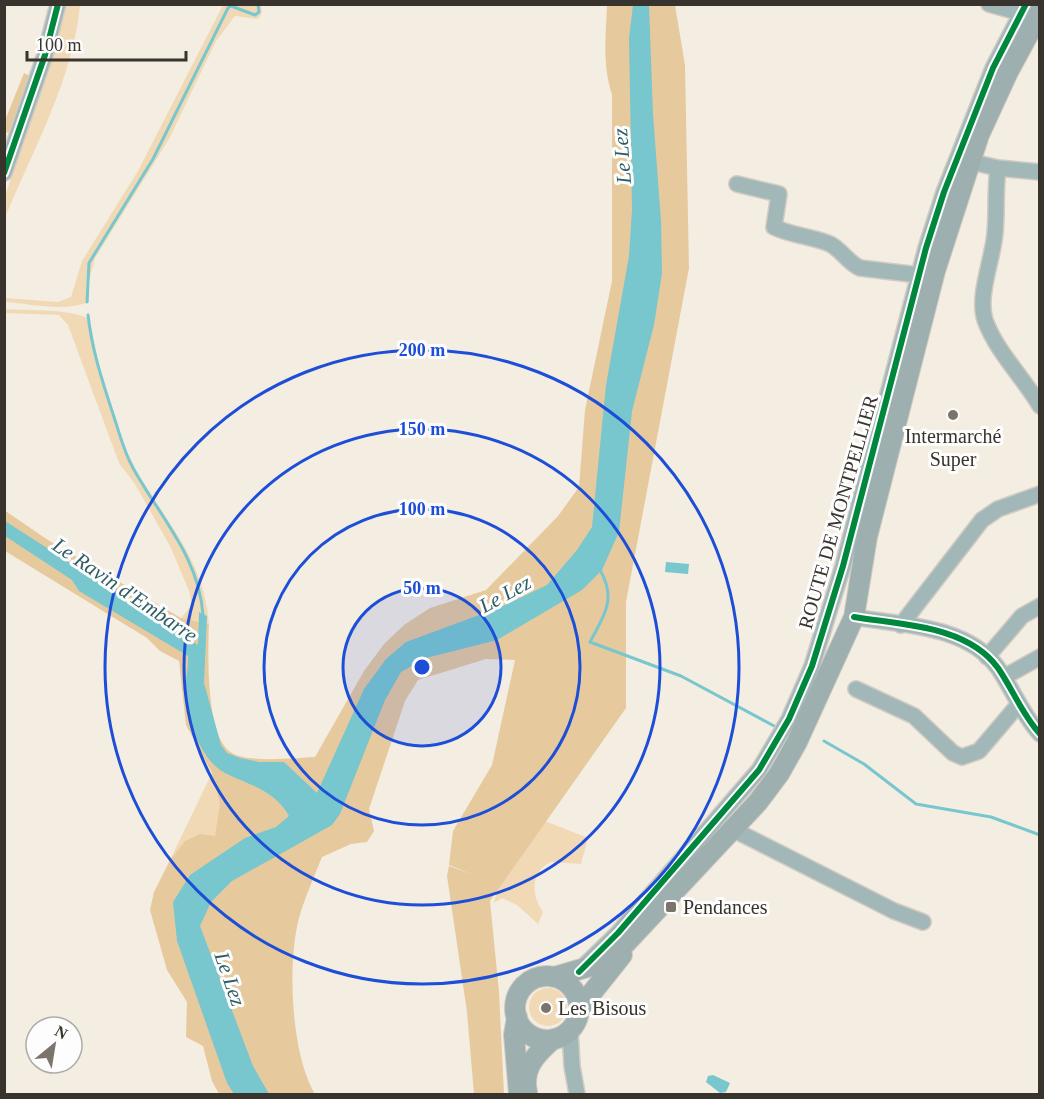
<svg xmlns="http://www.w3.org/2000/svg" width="1044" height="1099" font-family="'Times New Roman',serif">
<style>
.green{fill:#f1d9b6}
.forest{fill:#e6ca9e}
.water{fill:#78c6ce}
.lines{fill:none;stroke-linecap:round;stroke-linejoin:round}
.stream{stroke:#78c6ce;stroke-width:3}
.minor-casing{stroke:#d1cbc3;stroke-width:18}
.major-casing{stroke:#d1cbc3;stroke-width:22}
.minor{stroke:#a2b7b8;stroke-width:15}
.major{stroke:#9dafaf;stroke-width:20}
.cycleway-casing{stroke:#fdfdfd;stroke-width:10}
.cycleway{stroke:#00873e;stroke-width:6}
.ring{fill:none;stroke:#1d4ed8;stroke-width:3}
.poi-dot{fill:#7a746c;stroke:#fdfdfd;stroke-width:2}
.labels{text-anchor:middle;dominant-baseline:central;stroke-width:6;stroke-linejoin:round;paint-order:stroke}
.poi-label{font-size:20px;fill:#38332c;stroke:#fdfdfd;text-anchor:start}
.street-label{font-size:20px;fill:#38332c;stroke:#fdfdfd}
.water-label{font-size:21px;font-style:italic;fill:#2d5d64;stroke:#fdfdfd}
.centre{fill:#1d4ed8;stroke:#fdfdfd;stroke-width:3}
.ring-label{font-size:18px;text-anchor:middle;font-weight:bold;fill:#1d4ed8;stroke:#fdfdfd;stroke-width:6;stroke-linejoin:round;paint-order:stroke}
</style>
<rect width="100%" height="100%" fill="#f4ede2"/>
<path class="green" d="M67,5H80C73,80 33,149 5,218V196L52,59Z
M223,5H261L262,13L258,19L235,16L216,41L169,139L95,258L89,280V302C64,312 32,304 5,302V298L58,302L71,297L82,261L138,171Z
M5,309C32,311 66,308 90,319C96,359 111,420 129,456C159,517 204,554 209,624L181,618L192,605L189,591L171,548L135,484L119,463L68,325L59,315L5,313Z
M212,773L266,811L170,860Z
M532,816L588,838L581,864L551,862C530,872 531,895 543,912L538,924L517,905L502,898L494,903L501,874Z
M529 1007a19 19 0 1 1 38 0a19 19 0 1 1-38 0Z"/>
<path class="forest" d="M607,5H675L685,65L689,268L626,602V708L490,901L499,992L504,1094H474L467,1012L447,876L449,866L473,875L449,865L453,831L492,765L515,660L486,659L418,680L405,701L369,809L374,831L367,842L351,844L322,857C314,877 305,897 299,918C287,963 291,1054 315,1094H219L212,1081L203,1046L186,1037L187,1002L167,970L150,910L154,892L169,862L185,841L200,834L215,836L220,803L212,773L186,725L179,661L160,651L147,638L5,551L4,510L48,540L181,618L209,624C208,651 205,738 232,753C250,763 294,758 315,757L364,671L384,644L404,625L430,608L486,590L558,516L579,487L585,410L612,281V94C602,65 606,34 607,5Z
M24,73L30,76L9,132L5,133L4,123Z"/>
<path class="water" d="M633,5H649L653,114L661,221L662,273L654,325L632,411L619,532L602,570L582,590L497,640L426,658L401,672L385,700L340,814L332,825L232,881L211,902L200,926L253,1066L269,1094H234L227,1083L177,941L173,902L190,875L245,838L276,827L289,816C275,790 249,785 225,773C202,761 188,722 185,697C184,683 189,669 188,656L79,591L72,580L5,536V521L198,645L199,612L207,616L204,683L221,745L227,753L240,758L259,762H284L317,793L364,689L386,659L406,642L501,607L547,585L577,550L592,527L606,385L629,256L632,209L629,38Z
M666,562L689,564L688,574L665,572Z
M713,1075L730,1083L726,1092L720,1093L706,1082L708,1076Z"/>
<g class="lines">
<path class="stream" d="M87,302L89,263L153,159L228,8L231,6L255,15L259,12L258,4
M88,315C92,351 103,383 114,417C120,435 124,452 133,468C160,517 199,557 203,615
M600,570C617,599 604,616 590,642L681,676L776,727
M824,741L864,764L916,804L991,817L1040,835"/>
<defs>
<path id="minor" d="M989,4L1021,13
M972,162L998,168C995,190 997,212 995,233C993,259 977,296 985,320C996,351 1023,377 1040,406
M998,168L1040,172
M4,173L45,55L58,4
M737,184L779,194L774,227C792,236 812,236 830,244C842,250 847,262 860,268L919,275
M854,617C901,625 967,625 998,668C1013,690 1022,714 1040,734
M901,625L982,520L998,509L1040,494
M987,657L1022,616L1040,606
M1004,677L1040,657
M856,689L914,716L953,753L962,757L979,751L1018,705
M735,826L742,834L894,911L923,922
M585,965L618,933L759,770L789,719L812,666L843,566L926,248L944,192L993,68L1026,4
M570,1030L572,1066L577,1094"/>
<path id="major" d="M515 1008a32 32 0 1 1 64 0a32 32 0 1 1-64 0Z
M554,977L595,965L626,943L758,802L779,774L797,742L854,617L867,537L935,271L979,135L1008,72L1040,13
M579,1009L622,955
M517,1017L514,1035L519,1094
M527,1092C522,1068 536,1054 553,1039"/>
</defs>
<use href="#minor" class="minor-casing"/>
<use href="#major" class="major-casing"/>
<use href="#minor" class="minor"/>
<use href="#major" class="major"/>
<defs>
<path id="cycleway" d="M4,173L45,55L58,4
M854,617C901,625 967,625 998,668C1013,690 1022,714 1040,734
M579,972L618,933L759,770L789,719L812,666L843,566L926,248L944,192L993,68L1026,4"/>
</defs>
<use href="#cycleway" class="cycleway-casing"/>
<use href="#cycleway" class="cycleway"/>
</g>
<circle cx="422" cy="667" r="79" fill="#1d4ed8" fill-opacity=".12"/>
<g class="ring">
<circle cx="422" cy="667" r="79"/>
<circle cx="422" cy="667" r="158"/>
<circle cx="422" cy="667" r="238"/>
<circle cx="422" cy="667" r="317"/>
</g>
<g class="poi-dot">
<circle cx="953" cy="415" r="6"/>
<rect x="665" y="901" width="12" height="12" rx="3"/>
<circle cx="546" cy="1008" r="6"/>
</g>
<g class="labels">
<g class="poi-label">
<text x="953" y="436" text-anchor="middle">Intermarché<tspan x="953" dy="23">Super</tspan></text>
<text x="683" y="907">Pendances</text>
<text x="558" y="1008">Les Bisous</text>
</g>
<g class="street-label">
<text transform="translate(838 512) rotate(-74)">ROUTE DE MONTPELLIER</text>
</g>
<g class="water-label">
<text transform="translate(622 156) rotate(-94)">Le Lez</text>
<text transform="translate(125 590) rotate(34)">Le Ravin d'Embarre</text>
<text transform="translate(505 594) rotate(-29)">Le Lez</text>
<text transform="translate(230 979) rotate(71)">Le Lez</text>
</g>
</g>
<circle cx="422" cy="667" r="9" class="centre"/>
<g class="ring-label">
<text x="422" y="356">200 m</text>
<text x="422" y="435">150 m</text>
<text x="422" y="515">100 m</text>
<text x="422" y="594">50 m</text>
</g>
<rect width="1044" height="1099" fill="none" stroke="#38332c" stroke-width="12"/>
<g transform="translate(54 1045) rotate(30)"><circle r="28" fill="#fdfdfd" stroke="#aeaca9" stroke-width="1.5"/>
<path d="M0-4.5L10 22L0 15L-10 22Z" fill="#7a746c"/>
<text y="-9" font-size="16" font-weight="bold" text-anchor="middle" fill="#38332c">N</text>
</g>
<path d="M27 51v9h159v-9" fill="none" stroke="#38332c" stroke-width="3"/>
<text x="36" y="51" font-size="18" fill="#38332c" stroke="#fdfdfd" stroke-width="4.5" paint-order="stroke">100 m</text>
</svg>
